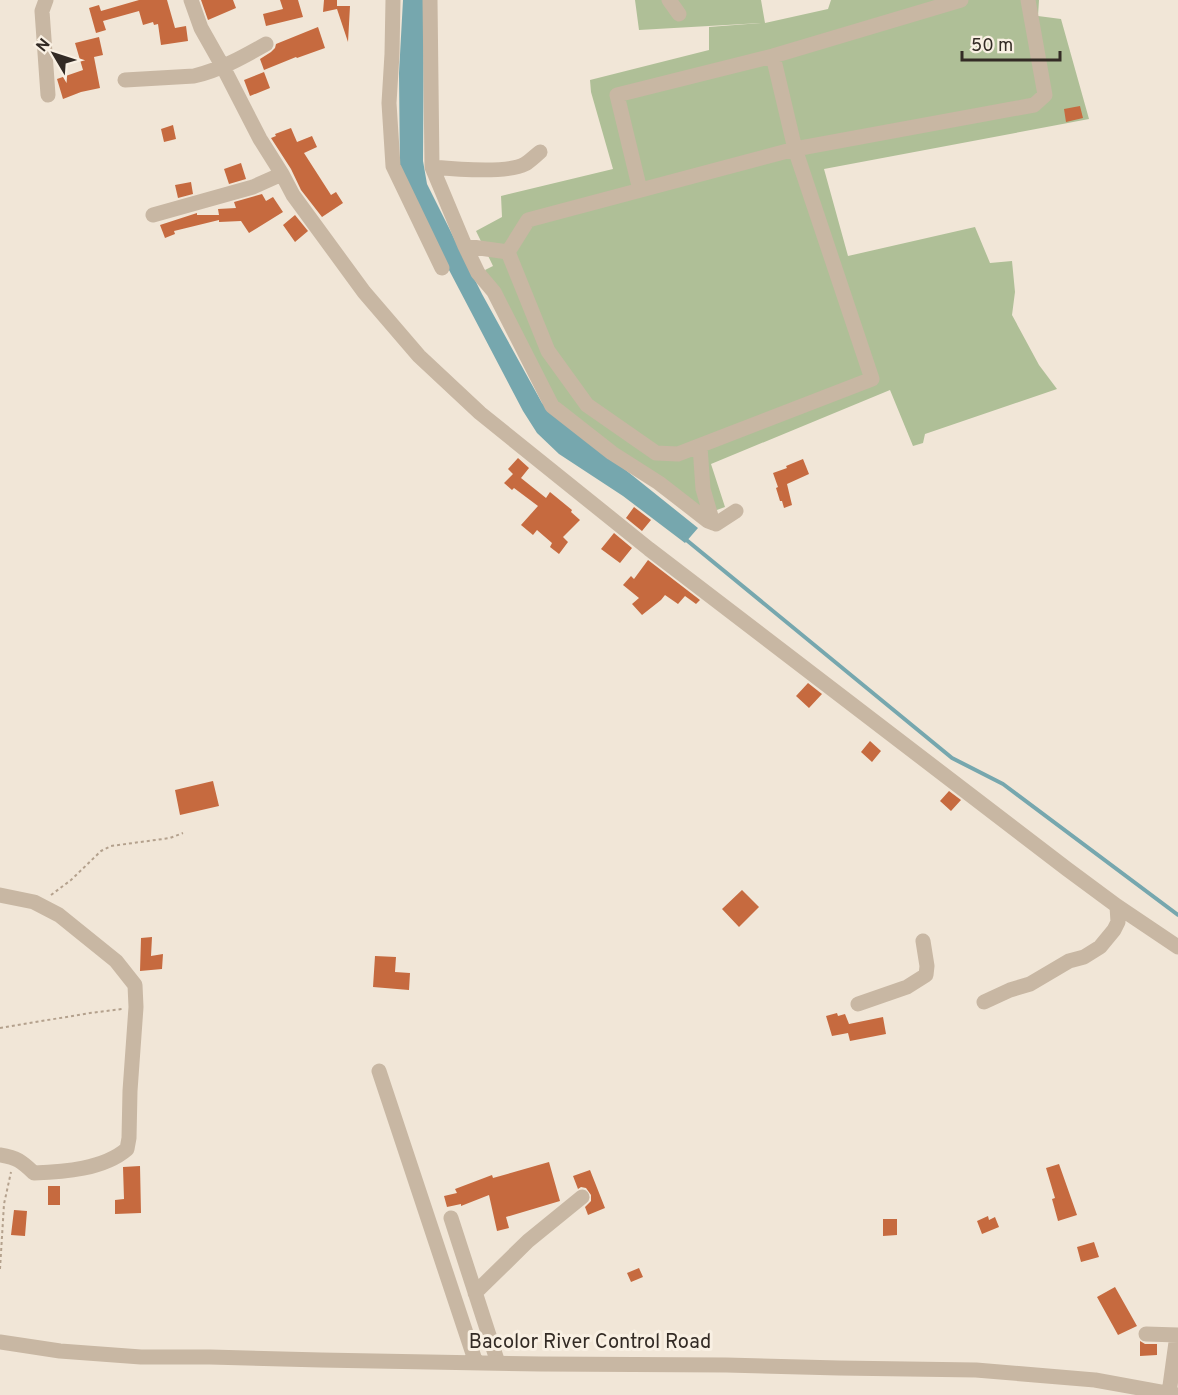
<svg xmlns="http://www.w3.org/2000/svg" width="1178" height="1395" font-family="Overpass,sans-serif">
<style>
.green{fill:#afbf97}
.water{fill:#76a7ae}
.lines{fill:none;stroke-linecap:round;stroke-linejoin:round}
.stream{stroke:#76a7ae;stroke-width:4}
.building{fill:#c66a3f}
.path{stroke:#b4a18d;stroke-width:2;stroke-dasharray:3 3;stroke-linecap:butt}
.minor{stroke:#c8b7a3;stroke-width:15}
.labels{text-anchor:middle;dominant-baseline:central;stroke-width:6;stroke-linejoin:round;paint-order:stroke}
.street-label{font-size:20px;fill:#332b25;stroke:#f9f0e3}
</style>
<rect width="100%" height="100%" fill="#f1e6d7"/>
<path class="green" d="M635,0H761L765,23L828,9L831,0H1039L1038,16L1061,19L1089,119L824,169L848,256L975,227L990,263L1012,261L1015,292L1012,315L1039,365L1057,389L925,434L923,443L913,446L890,390L711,464L725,507L706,514L629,459L552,398L485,270L493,266L476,231L502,217L501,196L613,169L591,92L590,80L709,50V27L761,23L639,30Z"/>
<path class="water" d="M403,0H424L423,161L427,184L482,294L542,403L698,528L685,543L623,496L559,454L537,433L523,411L438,249L400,170L399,73Z"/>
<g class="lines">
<path class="stream" d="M684,538L952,758L1003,784L1178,915"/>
</g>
<path class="building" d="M139,0H167L175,28L186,26L188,41L161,45L158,24L154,25L153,22L143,25L139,11L103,21L106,30L96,33L89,8L99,5L101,11Z
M201,0H233L236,8L208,20Z
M280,0H298L303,17L266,26L263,14L283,9Z
M324,0H337V6H350L348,42L337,9L323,12Z
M318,27L325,48L297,58L296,57L264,70L260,59L271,52L275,48L276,44Z
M99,37L103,55L94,57L100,88L81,92L63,99L57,79L83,70L75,43Z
M264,72L270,88L250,96L244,80Z
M1080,106L1083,118L1066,122L1064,109Z
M173,125L176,139L164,142L161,129Z
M291,128L297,142L312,136L317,147L304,153L331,195L336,192L343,203L322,217L301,190L291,169L271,138L276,136L275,134Z
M241,163L246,179L229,184L224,169Z
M191,182L193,194L178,198L175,185Z
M262,194L266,201L273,197L283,212L249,233L241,221L219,222V220L174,231L175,234L165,238L160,225L197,213V215H219L218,209L236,208L234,202Z
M295,215L308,231L295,242L283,225Z
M518,458L529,468L521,478L546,498L550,492L572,510L571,512L580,520L563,537L568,542L559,554L550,547L552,543L537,530L533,535L521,525L538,506L514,488L512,490L504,483L513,474L508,469Z
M803,459L809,474L787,484L792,505L784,508L782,501H780L776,488L778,487L773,473L787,468L786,466Z
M634,507L651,520L642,531L626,518Z
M614,533L632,548L620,563L601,549Z
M648,560L700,600L696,604L685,596L678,604L665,595L661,600L642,615L632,604L639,598L623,585L631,576L634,579Z
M808,683L822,694L809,708L796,696Z
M870,741L881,751L872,762L861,752Z
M213,781L219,806L180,815L175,790Z
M949,791L961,800L951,811L940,801Z
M742,890L759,907L739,927L722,909Z
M152,937L151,956L163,954L162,969L140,971L141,938Z
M375,956L396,957L395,972L410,973L409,990L373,987Z
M837,1013L838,1016L845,1014L849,1024L883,1017L886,1034L850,1041L848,1033L832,1036L826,1016Z
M549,1162L560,1201L506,1217L509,1228L497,1231L489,1195L461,1206V1204L447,1207L444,1196L457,1193L455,1189L492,1175L493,1178Z
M1059,1164L1077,1215L1058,1221L1052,1199L1055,1198L1046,1168Z
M140,1166L141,1213L115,1214V1200L124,1199L123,1167Z
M590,1170L605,1208L588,1215L585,1207L591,1201V1195L586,1188L581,1187L578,1189L573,1176Z
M48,1186H60V1205H48Z
M14,1210L27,1211L25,1236L11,1235Z
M988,1216L989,1220L995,1217L999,1227L982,1234L977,1221Z
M883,1219H897V1235L883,1236Z
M1094,1242L1099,1257L1081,1262L1077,1247Z
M639,1268L643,1277L631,1282L627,1273Z
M1115,1287L1137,1326L1118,1335L1097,1297Z
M1140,1341L1145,1344H1157V1355L1140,1356Z"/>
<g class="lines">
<path class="path" d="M51,895L71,880L101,851L111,846L170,838L183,833
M0,1028L90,1013L122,1009
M0,1269L4,1204L11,1172"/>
<path class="minor" d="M46,0L42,11L48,95
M191,0L201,28L223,67L260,139L282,174L293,195L364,292L419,356L480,413L649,549L1067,869L1117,906L1178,947
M393,0L392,54L389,103L393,166L442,268
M430,0L432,167L465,246L478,273L494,292L552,406L612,453L659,483L708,521L716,524L736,511
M669,0L679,14
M125,80L194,76C220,70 243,57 266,44
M432,167C453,169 507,174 525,164C530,161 535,156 540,152
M640,190L617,95L773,56L961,0
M153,215L253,187L282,174
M465,246L508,252
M508,252L548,351L587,405L656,453L678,454L872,379L795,149L773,56
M508,252L528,220L795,149L1034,105L1045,95L1028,0
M700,446L703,489L713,523
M0,895L34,902L59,915L116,961L135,985L136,1007L130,1091L129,1138L127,1149C104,1169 64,1172 34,1173C21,1161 18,1158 0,1155
M984,1002L1010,990L1030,984L1069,961L1084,957L1100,947L1114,930L1118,922L1117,906
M858,1004L907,987L926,975L927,966L923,941
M379,1071L476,1363
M451,1218L498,1363
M475,1293L528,1241L582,1197
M1146,1334L1178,1335
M0,1342L60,1351L141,1357H210L321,1360L541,1364L726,1365L839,1368L976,1370L1095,1380L1178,1395
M1169,1393L1177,1335"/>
</g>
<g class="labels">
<g class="street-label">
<text x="590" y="1343">Bacolor River Control Road</text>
</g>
</g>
<g transform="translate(54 54) rotate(309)" stroke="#f9f0e3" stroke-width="4.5" paint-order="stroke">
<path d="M0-4.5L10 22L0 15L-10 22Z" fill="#332b25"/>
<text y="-9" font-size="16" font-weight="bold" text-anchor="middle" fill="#332b25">N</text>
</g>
<path d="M962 51v9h98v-9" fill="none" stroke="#332b25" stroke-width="3"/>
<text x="971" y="51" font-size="18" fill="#332b25" stroke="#f9f0e3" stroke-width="4.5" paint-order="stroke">50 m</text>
</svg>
